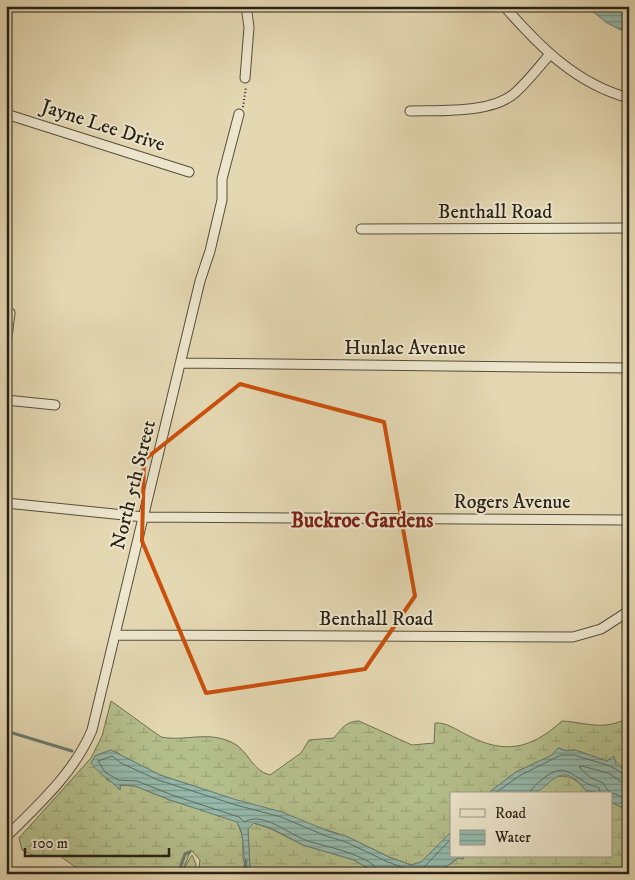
<svg xmlns="http://www.w3.org/2000/svg" width="635" height="880" font-family="'IM FELL DW Pica',serif">
<style>
.wetland{fill:url(#wetland-marsh);stroke:#6e7051}
.water{fill:url(#water-rules);stroke:#697c71}
.lines{fill:none;stroke-linecap:round;stroke-linejoin:round}
.shore{stroke:#5e6d62;stroke-width:1}
.stream{stroke:#697c71;stroke-width:3}
.minor-casing{stroke:#574e3d;stroke-width:11}
.path{stroke:#282016;stroke-width:2;stroke-dasharray:1 2.5;stroke-linecap:butt}
.minor{stroke:#ede6cd;stroke-width:9}
.marked{fill:none;stroke:#cb500e;stroke-width:4;stroke-linejoin:round}
.labels{text-anchor:middle;dominant-baseline:central;stroke-width:4;stroke-linejoin:round;paint-order:stroke}
.street-label{font-size:20px;fill:#282016;stroke:#ede6cd}
.neighbourhood-label{font-size:21px;font-weight:bold;fill:#7a1f14;stroke:#ede6cd}
</style>
<defs>
<pattern id="wetland-marsh" width="20" height="14" patternUnits="userSpaceOnUse" patternTransform="scale(1.25)"><rect width="20" height="14" fill="#b4bf8c"/><path d="M1 5h8M5 5V1M11 12h8M15 12V8" fill="none" stroke="#9ba478"/></pattern>
<pattern id="water-rules" width="6" height="5" patternUnits="userSpaceOnUse" patternTransform="scale(1.25)"><rect width="6" height="5" fill="#95baad"/><path d="M0 2.5h6" fill="none" stroke="#7a978c"/></pattern>
</defs>
<rect width="100%" height="100%" fill="#e4d8b2"/>
<filter id="stains"><feTurbulence type="fractalNoise" baseFrequency=".004" numOctaves="4"/><feColorMatrix values="0 0 0 0 .2 0 0 0 0 .09 0 0 0 0 .02 0 0 0 .5 -.17"/></filter>
<radialGradient id="worn" r=".72"><stop offset=".6" stop-color="#630" stop-opacity="0"/><stop offset="1" stop-color="#630" stop-opacity=".3"/></radialGradient>
<path class="wetland" d="M111,701L161,737C185,742 208,730 233,743C248,750 252,771 270,775L301,753L309,740L334,738C341,729 346,721 359,721L412,745L434,743L435,723C446,722 457,730 467,735C505,755 531,749 562,721C591,723 601,731 629,718V773L612,758L607,761L575,750L566,751L559,748L553,755L516,772L487,794H451V832L421,862L411,865L389,857L348,837L160,775L124,758L117,752L108,751L95,756L107,780L112,782L120,790V785L135,786L170,800L237,821L243,838V858L246,870L241,874H198L200,860L191,850L183,870L192,855L196,864L195,874H85L60,856H35L22,850L19,838L91,758L102,736Z
M559,776C571,776 579,781 586,791H595L599,794H533L553,777Z
M611,802L629,811V874H437L458,858L463,859L464,856H611Z
M254,823L271,829L303,845L354,860L378,874H248L250,868L248,829Z"/>
<path class="water" d="M586,6H629V34L607,23Z
M558,748L566,751L575,750L607,761L614,756L616,764L629,773V811L611,802V794L586,791C560,755 549,791 531,794C517,796 501,794 487,794L516,772L552,755Z
M111,750L160,775L237,800L282,812L328,831L348,837L389,857L411,865L421,862L451,832V856H464L463,859L458,858L437,874H378L354,860L303,845L271,828L254,823L248,829L250,868L248,874H241L247,867C241,852 246,836 237,822L170,800L135,786L120,785V790C110,779 102,777 91,763L95,756Z"/>
<g class="lines">
<path class="shore" d="M629,783L622,782L608,773L582,766L579,767L591,778L603,783L609,792L629,799
M494,794L519,776L561,755H574L610,766L629,777
M530,794C531,788 535,786 539,782C563,762 566,771 588,784C591,786 596,786 599,788L601,794
M379,874C377,856 323,846 308,841C293,836 279,824 263,820C255,818 251,819 244,822L239,817L172,795L137,781L118,780L105,772L98,761L112,756L121,763L158,780L236,805L281,817L326,836L346,842L388,862L409,870H418L424,867L451,839"/>
<path class="stream" d="M6,731L72,751
M179,871L185,854L190,852
M241,874L244,870L246,861"/>
<defs>
<path id="minor" d="M504,6C539,46 576,84 629,98
M245,78L249,27L246,6
M410,111C440,110 493,114 516,92C528,81 539,67 550,54
M6,114L189,172
M361,229L629,228
M6,312L10,313L6,345
M182,363L629,368
M6,400L55,405
M6,503L144,517L629,520
M116,635L573,637L601,629L629,611
M6,837C39,804 74,773 92,730L200,281L210,251L222,200V179L239,114"/>
</defs>
<use href="#minor" class="minor-casing"/>
<path class="path" d="M243,107L246,87"/>
<use href="#minor" class="minor"/>
</g>
<path class="marked" d="M240,384L384,422L415,596L365,669L206,693L142,541L144,460Z"/>
<g class="labels">
<g class="street-label">
<text transform="translate(103 126) rotate(18)">Jayne Lee Drive</text>
<text x="495" y="212">Benthall Road</text>
<text x="405" y="348">Hunlac Avenue</text>
<text transform="translate(134 485) rotate(-76)">North 5th Street</text>
<text x="512" y="502">Rogers Avenue</text>
<text x="376" y="619">Benthall Road</text>
</g>
<g class="neighbourhood-label">
<text x="362" y="521">Buckroe Gardens</text>
</g>
</g>
<rect width="635" height="880" fill="none" stroke="#e4d8b2" stroke-width="25"/>
<rect x="8" y="8" width="620" height="865" fill="none" stroke="#282016" stroke-width="2.5"/>
<rect x="12" y="12" width="610" height="855" fill="none" stroke="#282016"/>
<rect x="450" y="792" width="162" height="65" fill="#ede6cd" stroke="#9e9784"/>
<rect x="460" y="809" width="25" height="8" fill="#ede6cd" stroke="#9e9784"/>
<text x="495" y="818" font-size="15" fill="#282016">Road</text>
<rect x="460" y="830" width="25" height="15" fill="url(#water-rules)" stroke="#9e9784"/>
<text x="495" y="842" font-size="15" fill="#282016">Water</text>
<path d="M25 848v8h144v-8" fill="none" stroke="#282016" stroke-width="2.5"/>
<text x="32" y="848" font-size="15" fill="#282016" stroke="#ede6cd" stroke-width="4" paint-order="stroke">100 m</text>
<rect width="100%" height="100%" filter="url(#stains)"/>
<rect width="100%" height="100%" fill="url(#worn)"/>
</svg>
